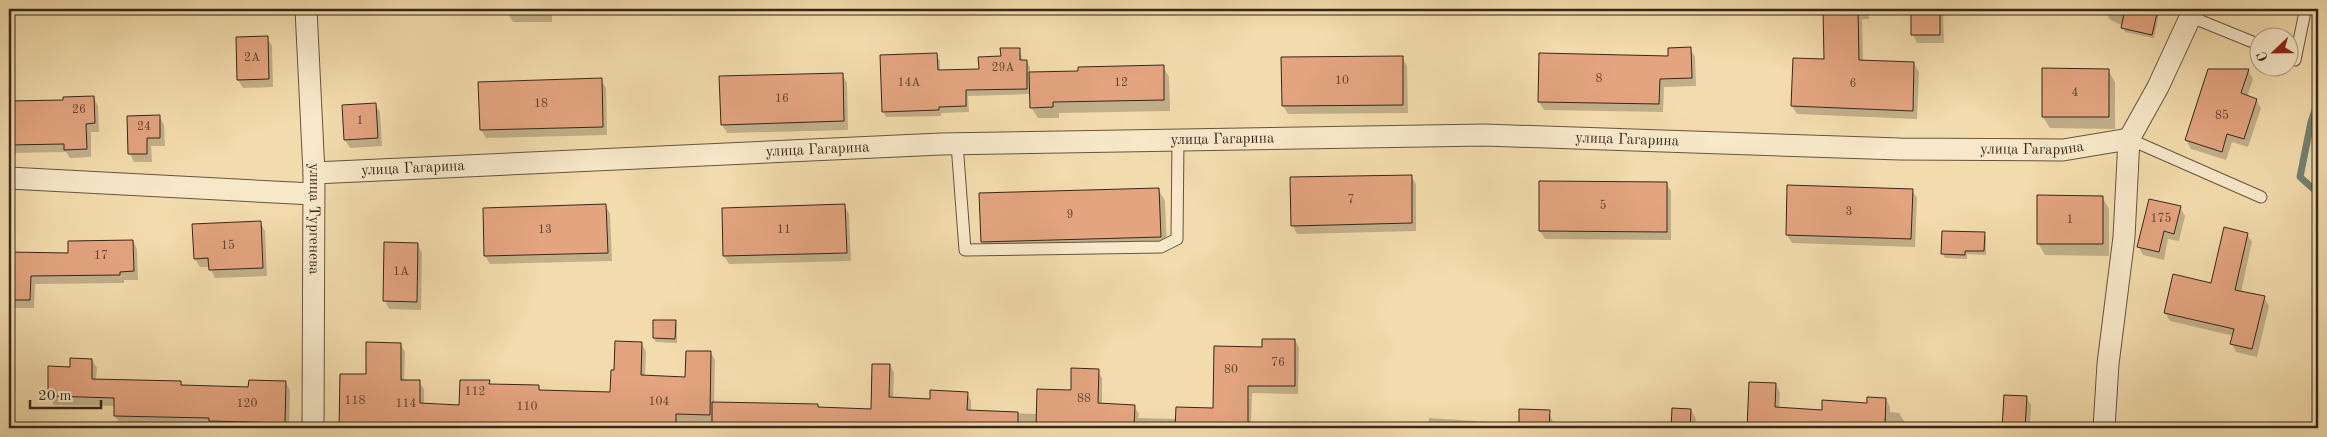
<svg xmlns="http://www.w3.org/2000/svg" width="2327" height="437" font-family="'Old Standard TT',serif">
<style>
.shadow{fill:#0003}
.lines{fill:none;stroke-linecap:round;stroke-linejoin:round}
.stream{stroke:#738072;stroke-width:7}
.building{fill:#e3a47f;stroke:#36271d}
.service-casing{stroke:#655441;stroke-width:13}
.minor-casing{stroke:#655441;stroke-width:23}
.service{stroke:#f7e8c9;stroke-width:11}
.minor{stroke:#f7e8c9;stroke-width:21}
.labels{text-anchor:middle;dominant-baseline:central;stroke-width:4.5;stroke-linejoin:round;paint-order:stroke}
.number-label{font-size:12px;fill:#614636}
.street-label{font-size:15px;fill:#36271d;stroke:#f7e8c9}
</style>
<rect width="100%" height="100%" fill="#f2dbac"/>
<filter id="stains"><feTurbulence type="fractalNoise" baseFrequency=".004" numOctaves="4"/><feColorMatrix values="0 0 0 0 .2 0 0 0 0 .09 0 0 0 0 .02 0 0 0 .5 -.17"/></filter>
<radialGradient id="worn" r=".72"><stop offset=".6" stop-color="#630" stop-opacity="0"/><stop offset="1" stop-color="#630" stop-opacity=".3"/></radialGradient>
<path class="shadow" d="M508,9H552V22H513L508,14Z
M906,9H974V15H910Z
M1824,9H1869V19H1862L1863,62L1914,64L1919,72L1917,119L1797,114L1792,106L1825,60Z
M1912,9H1943L1944,43H1917L1913,35Z
M2108,9H2160L2154,38L2125,32L2123,26L2109,19L2107,14Z
M267,38L272,46L273,87L243,88L238,80Z
M1690,48L1695,57L1696,86L1664,87L1663,112L1544,110L1539,102Z
M1019,49L1023,61H1026L1030,67V74L1080,72L1163,66L1169,77L1170,111L1059,113V118H1038L1031,107V94L968,96L969,112L941,113V116L886,117L883,111L936,55L940,61V71L980,70Z
M1402,57L1407,66L1408,113L1288,114L1283,105Z
M2108,70L2115,82V129L2050,128L2043,117Z
M2248,70L2253,79L2247,97L2256,100L2261,108L2248,147L2232,142L2226,160L2191,149L2186,140Z
M842,74L847,83L848,130L727,133L722,124Z
M601,80L606,88L607,135L486,138L481,130Z
M94,98L98,106L99,132H91V157L70,158L66,152L9,153V102L64,101Z
M375,104L380,112L382,146L350,148L345,140Z
M159,116L164,125L165,146H151L152,162H134L130,154Z
M1411,176L1416,184V231L1297,234L1293,226Z
M1666,183L1671,191V240L1545,239L1540,231Z
M1158,189L1165,201L1167,249L989,254L982,242Z
M1912,190L1917,198L1915,247L1792,243L1787,235Z
M2102,197L2109,209V256L2045,255L2038,243Z
M606,206L610,214L612,261L490,264L485,256Z
M844,206L849,214L851,261L729,264L724,256Z
M2180,207L2185,216L2179,241L2168,239L2164,260L2143,255L2139,247Z
M260,222L265,231L267,276L215,278L210,267H200L195,259Z
M1984,233L1986,237V255L1967,254V259L1945,258L1943,254Z
M2247,234L2252,242L2241,292L2264,297L2269,306L2257,357L2236,352L2232,344L2234,336L2170,321L2165,312L2212,285Z
M133,241L137,249L138,280H124V283L35,284L34,308H11L9,304V253L69,255Z
M418,245L422,253L421,310L389,309L385,301Z
M655,321H675L677,325V343L656,342L654,338Z
M1295,340L1299,348L1298,394L1252,393L1251,425H1273L1274,428H713V423L680,422L679,428H340L341,375H367L400,344L405,352L404,381L419,382L424,389V404L461,406L489,381L491,385L538,386L541,391L612,393L616,371L641,343L646,351L645,377L687,378L711,353L715,360L714,404L817,405L819,408L872,410L890,365L894,373L893,399L931,400L967,393L971,401V412L1038,414L1072,391L1098,371L1102,378V404L1134,406L1139,414L1138,418L1177,419L1214,409L1263,348Z
M92,360L97,368L96,380L180,382L183,386L250,388L285,382L290,390L289,428H215L213,426L120,424L115,416V406L54,405L49,396V368H71Z
M1750,383L1776,384L1780,393L1779,409L1823,411L1868,404L1886,399L1890,407V412L1899,413L1904,421L1903,428H1748Z
M2005,396L2026,397L2031,405L2030,428H2003Z
M1673,410H1691L1696,419L1695,428H1672Z
M1549,412L1553,422L1590,424L1592,428H1604H1428L1429,418L1520,424Z"/>
<g class="lines">
<path class="stream" d="M2318,101L2311,122L2300,177L2318,193"/>
</g>
<path class="building" d="M1823,9H1858L1859,60L1914,62L1913,111L1791,106L1793,58L1824,59Z
M1911,9H1940V35H1911Z
M2125,9H2158L2152,35L2121,28Z
M268,36L269,79L237,80L236,37Z
M1691,47L1692,78L1660,79L1659,104L1538,102L1539,53L1668,56V48Z
M1000,48H1020V60H1027V89L966,90V106L939,107V110L882,112L880,55L937,53L938,70L979,69L978,57L1001,56Z
M1403,56V105L1282,106L1281,57Z
M1164,65V100L1053,102V107L1030,108L1029,72L1078,71V67Z
M2042,68L2109,69V117H2042Z
M2208,69H2249L2241,93L2257,99L2244,139L2227,134L2222,152L2185,140Z
M843,73L844,121L721,125L719,76Z
M602,78L603,127L480,130L478,82Z
M94,96L95,123L86,124L87,149L64,150V144L9,145V101L63,100V97Z
M376,103L378,138L344,140L342,105Z
M160,115V138H147V154H128L127,116Z
M1412,175V223L1291,226L1290,177Z
M1539,181L1667,182V232L1539,231Z
M1787,185L1913,189L1911,239L1786,235Z
M1159,188L1161,237L981,242L979,193Z
M2037,195L2103,196V244H2037Z
M2149,199L2181,206L2174,234L2164,231L2159,252L2137,247Z
M606,204L608,253L484,256L483,208Z
M845,204L847,253L723,256L722,208Z
M261,221L263,268L209,270L208,258L194,259L192,224Z
M2224,227L2248,233L2235,290L2265,296L2252,349L2230,344L2234,329L2164,313L2173,274L2211,283Z
M1942,231L1985,232L1984,251H1965V255L1941,254Z
M133,240L134,271L120,272V275L31,276L30,300H9V252L68,253V241Z
M384,242L418,243L417,302L383,301Z
M653,320H676L675,339L653,338Z
M1262,339H1295V386H1248V428H1175L1176,407L1213,408L1214,346L1262,347Z
M615,341L642,342L641,375L685,377L686,351H711L710,415L676,414V428H339L340,374H366V342L401,343V380H420V403L459,405L460,380H490L489,384L539,385V390L610,392L611,370H614Z
M70,358L92,359V379L181,381V385L248,387L249,380L286,381L285,423L209,421V418L114,416V398L48,396V366L70,367Z
M872,364H890L889,397L930,399V390L968,392L967,410L1018,412V428H712V402L818,404V407L871,409Z
M1071,368L1099,369L1098,403L1135,405L1134,428H1036L1037,389L1071,390Z
M1749,382L1776,383L1775,407L1822,410V400L1867,403V397L1886,398L1885,426H1874V428H1747Z
M2004,395L2027,396L2025,428H2002Z
M1672,408L1691,409L1690,428H1671Z
M1519,409L1550,410L1549,428H1519Z"/>
<g class="lines">
<defs>
<path id="service" d="M2191,17L2260,45
M2290,58L2295,60L2305,12
M2129,139L2261,197
M957,144L965,250L1161,247L1177,239L1178,140"/>
<g id="minor">
<path id="s1" d="M306,9L314,173L313,428"/>
<path id="s2" d="M314,173L941,144L1485,135L1900,149L2063,150L2129,139"/>
<path d="M9,178L313,194"/>
<path d="M2104,428L2108,364L2124,237L2129,139L2158,87L2194,9"/>
</g>
</defs>
<use href="#service" class="service-casing"/>
<use href="#minor" class="minor-casing"/>
<use href="#service" class="service"/>
<use href="#minor" class="minor"/>
</g>
<g class="labels">
<g class="number-label">
<text x="252" y="58">2А</text>
<text x="1003" y="68">29А</text>
<text x="1599" y="79">8</text>
<text x="1342" y="81">10</text>
<text x="909" y="83">14А</text>
<text x="1121" y="83">12</text>
<text x="1853" y="84">6</text>
<text x="2075" y="93">4</text>
<text x="782" y="99">16</text>
<text x="541" y="104">18</text>
<text x="79" y="110">26</text>
<text x="2222" y="116">85</text>
<text x="360" y="121">1</text>
<text x="144" y="127">24</text>
<text x="1351" y="200">7</text>
<text x="1603" y="206">5</text>
<text x="1849" y="212">3</text>
<text x="1070" y="215">9</text>
<text x="2161" y="219">175</text>
<text x="2070" y="220">1</text>
<text x="545" y="230">13</text>
<text x="784" y="230">11</text>
<text x="228" y="246">15</text>
<text x="101" y="256">17</text>
<text x="401" y="272">1А</text>
<text x="1278" y="363">76</text>
<text x="1231" y="370">80</text>
<text x="475" y="392">112</text>
<text x="1084" y="399">88</text>
<text x="355" y="401">118</text>
<text x="659" y="402">104</text>
<text x="247" y="404">120</text>
<text x="406" y="404">114</text>
<text x="527" y="407">110</text>
</g>
<g class="street-label">
<text stroke="none"><textPath href="#s2" startOffset="909">улица Гагарина</textPath></text>
<text stroke="none"><textPath href="#s2" startOffset="1314">улица Гагарина</textPath></text>
<text stroke="none"><textPath href="#s2" startOffset="1719">улица Гагарина</textPath></text>
<text stroke="none"><textPath href="#s2" startOffset="504">улица Гагарина</textPath></text>
<text stroke="none"><textPath href="#s2" startOffset="99">улица Гагарина</textPath></text>
<text stroke="none"><textPath href="#s1" startOffset="210">улица Тургенева</textPath></text>
</g>
</g>
<rect width="2327" height="437" fill="none" stroke="#f2dbac" stroke-width="30"/>
<rect x="10" y="10" width="2307" height="417" fill="none" stroke="#36271d" stroke-width="2.5"/>
<rect x="15" y="15" width="2297" height="407" fill="none" stroke="#36271d"/>
<g transform="translate(2274 52) rotate(248)"><circle r="24" fill="#f7e8c9" stroke="#aa9b84"/>
<path d="M0-4L9 19L0 12L-9 19Z" fill="#8f2418"/>
<text y="-8" font-size="14" font-weight="bold" text-anchor="middle" fill="#36271d">С</text>
</g>
<path d="M30 400v8h71v-8" fill="none" stroke="#36271d" stroke-width="2.5"/>
<text x="38" y="400" font-size="15" fill="#36271d" stroke="#f7e8c9" stroke-width="4" paint-order="stroke">20 m</text>
<rect width="100%" height="100%" filter="url(#stains)"/>
<rect width="100%" height="100%" fill="url(#worn)"/>
</svg>
